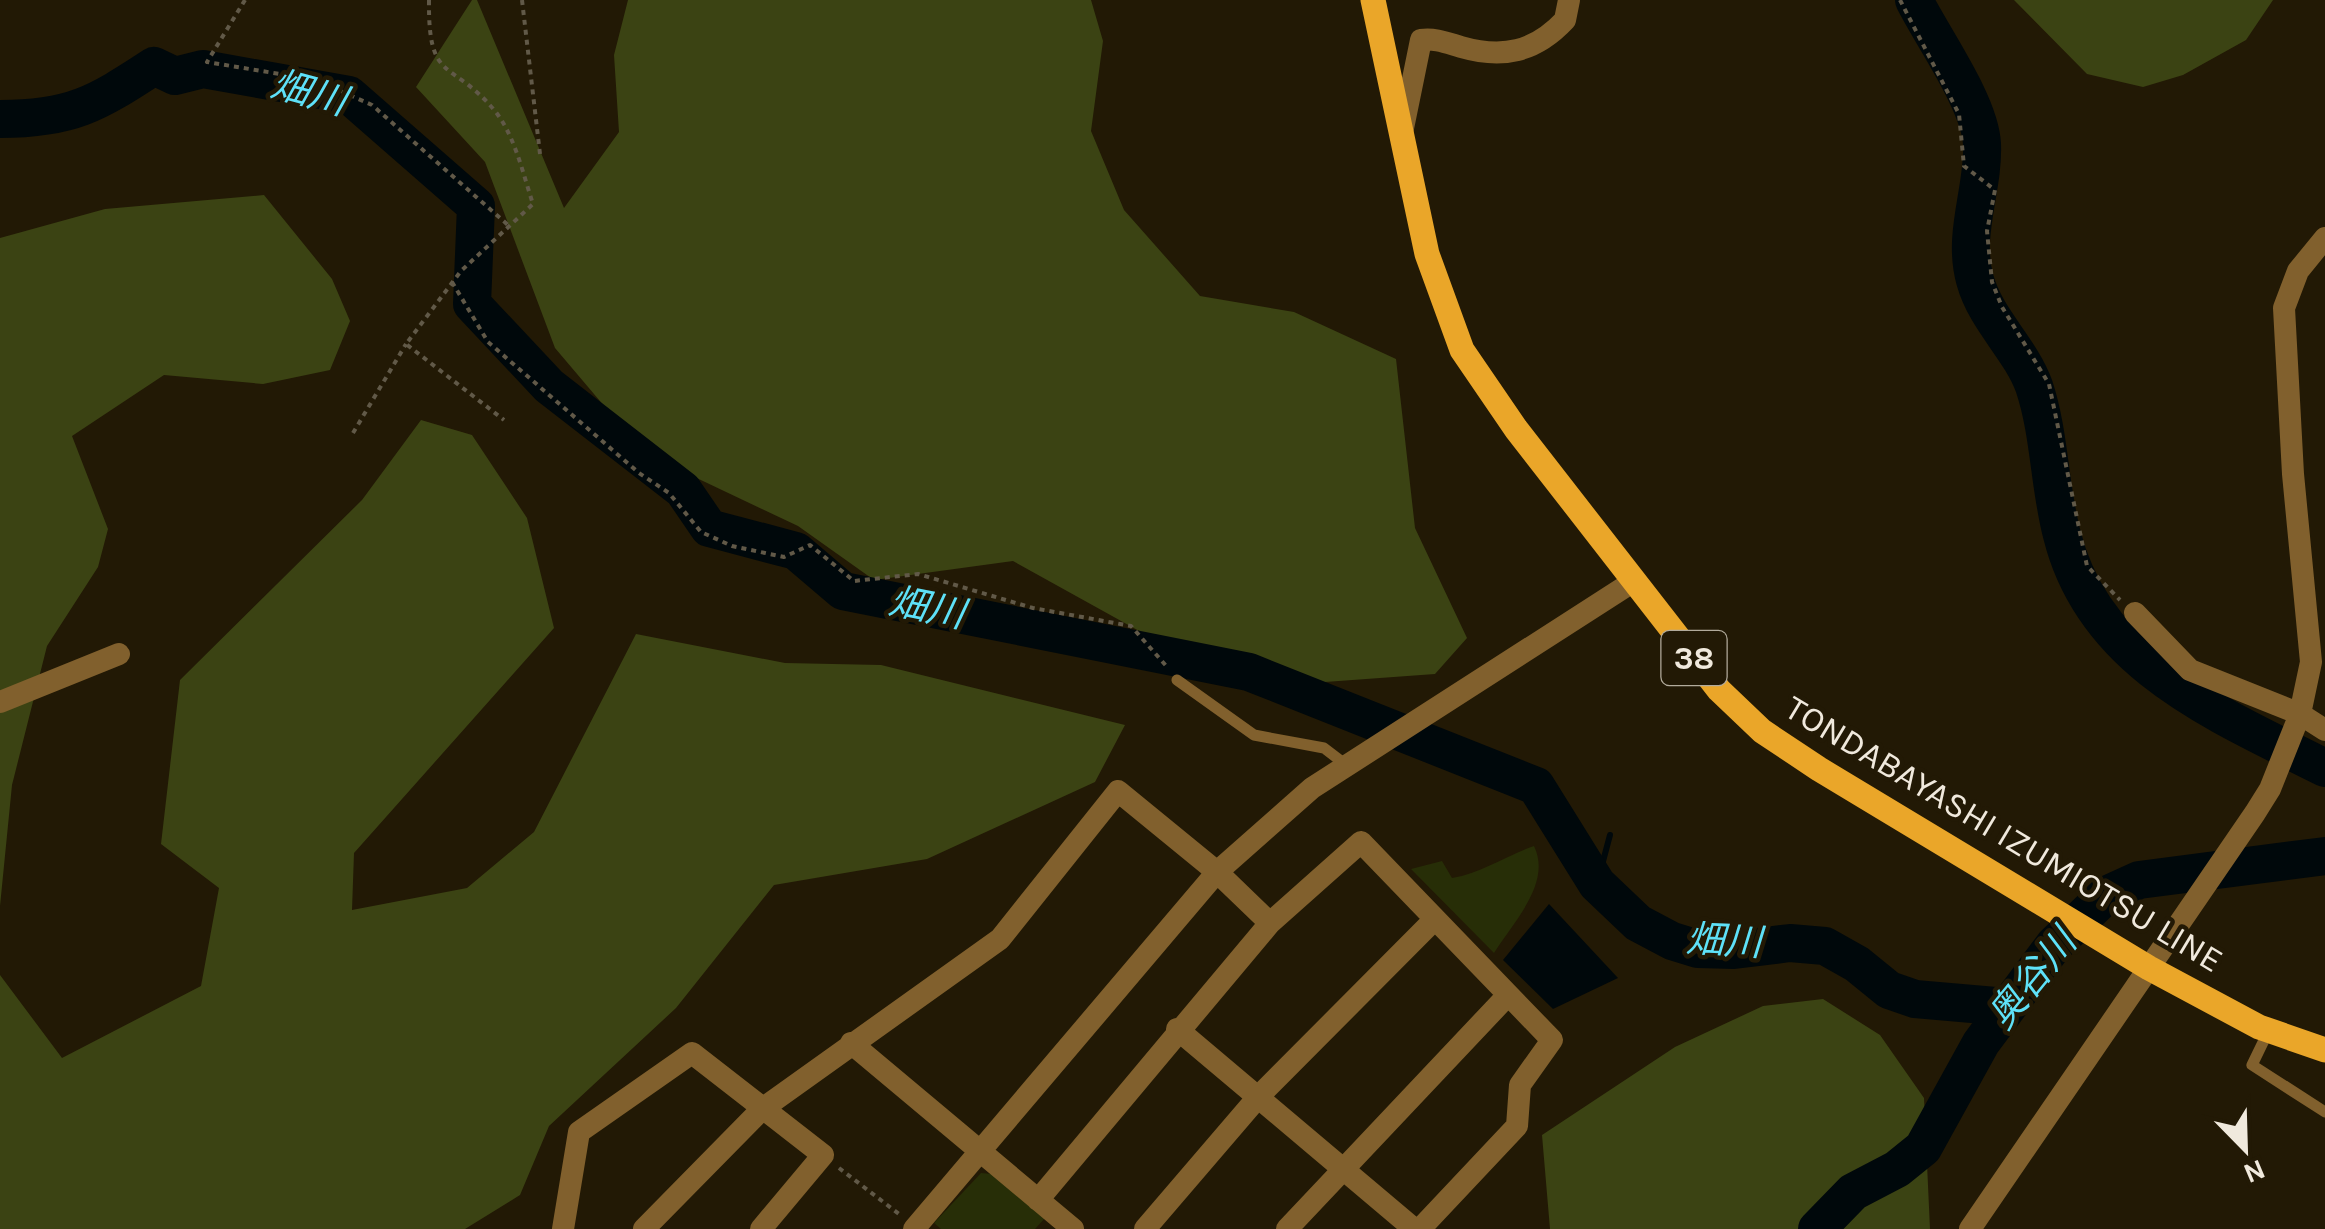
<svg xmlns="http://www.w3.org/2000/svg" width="2325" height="1229" font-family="Karla,'Noto Sans JP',sans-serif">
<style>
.green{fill:#272e07}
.forest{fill:#3b4313}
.water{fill:#00080b}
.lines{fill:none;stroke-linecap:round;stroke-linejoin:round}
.stream{stroke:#00080b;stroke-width:6}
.river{stroke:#00080b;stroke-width:38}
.path{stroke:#615948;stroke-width:4;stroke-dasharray:5 5;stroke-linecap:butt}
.lane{stroke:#81602d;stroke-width:11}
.street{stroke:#81602d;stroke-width:22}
.primary{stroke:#eaa629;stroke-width:25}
.labels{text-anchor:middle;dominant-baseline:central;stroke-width:9;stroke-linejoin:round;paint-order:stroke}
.shield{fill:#221905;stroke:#b2ab9c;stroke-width:2.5}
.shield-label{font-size:32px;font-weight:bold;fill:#f0e9dd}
.street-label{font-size:35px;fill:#f0e9dd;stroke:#221905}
.water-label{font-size:38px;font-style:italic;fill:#5ee1f8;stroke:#221905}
</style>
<rect width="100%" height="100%" fill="#221905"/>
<path class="green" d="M1534,846C1552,883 1514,921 1494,953L1411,869L1442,861L1452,878C1482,873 1505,856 1534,846Z
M981,1173L992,1174L1045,1218L1035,1229H941L934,1223Z"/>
<path class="forest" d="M472,0H477L564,208L619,132L614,55L628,0H1091L1103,41L1091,131L1124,210L1200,296L1294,312L1396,359L1415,528L1467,638L1435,674L1242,688L1013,561L874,580L798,526L644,453L555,348L485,162L416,87Z
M2014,0H2273L2246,40L2183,75L2143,87L2087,74Z
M264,195L332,279L350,321L330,370L263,384L164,375L72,436L108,529L98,567L47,646L12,785L0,906V238L105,209Z
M421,420L472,435L527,518L554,628L354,853L352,910L467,888L534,832L636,634L785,663L881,665L1125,725L1095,782L927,859L774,885L676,1008L549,1126L520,1195L465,1229H0V975L62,1058L201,986L219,888L161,844L180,680L362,500Z
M1823,999L1880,1035L1924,1098L1930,1229H1550L1542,1135L1675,1047L1763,1006Z"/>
<path class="water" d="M1549,904L1618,978L1553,1009L1503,960Z"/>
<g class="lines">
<path class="stream" d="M1597,884L1610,835"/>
<path class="river" d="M1914,0C1933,38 1980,103 1982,144C1984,189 1962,234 1975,280C1986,320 2020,348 2034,386C2050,434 2049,486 2062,535C2094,664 2218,714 2325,768
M0,119C71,119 96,104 154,66L175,76L203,69L349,95L476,206L472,304L549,386L683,490L709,528L796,551L843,591L1249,672L1536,786L1597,884L1638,923L1672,941L1698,949L1734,950L1790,943L1825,946L1857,964L1889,990L1915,999L2007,1007
M1817,1229L1853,1192L1897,1169L1923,1148L1981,1043L2054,945L2106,895L2139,880L2325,856"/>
<path class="path" d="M245,0L207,62L316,80L372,105L508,225
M429,0C428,85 451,58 495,111C515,136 523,174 533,204L461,271L406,344L504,420
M522,0L540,154
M1900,0L1959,114L1964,166L1995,190L1987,231L1992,282L2002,307L2049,384L2087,566L2120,600
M452,282L488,342L639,473L669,493L701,532L732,546L784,557L810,545L854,581L918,574L1033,608L1131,626L1168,668
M353,433L406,344
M839,1168L899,1214"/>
<path class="lane" d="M1177,680L1254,735L1324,748L1345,764
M2269,1030L2252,1065L2325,1112"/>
<path class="street" d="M1402,133L1421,40C1435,38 1447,43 1461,47C1503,59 1535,52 1565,20L1569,0
M2135,613L2190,670L2300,714L2325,730
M0,702L119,654
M1177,1029L1414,1229
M851,1043L1073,1229
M1038,1200L1270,923L1361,842L1552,1040L1520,1085L1517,1126L1420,1229
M563,1229L579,1132L692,1053L823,1155L761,1229
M644,1229L762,1109L1000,939L1118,791L1217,872L1270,923
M914,1229L1217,872L1312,788L1634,581
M1145,1229L1259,1096L1434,920
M1287,1229L1508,995
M1970,1229L2255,813L2270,789L2300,714L2311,662L2293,474L2284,308L2298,271L2325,238"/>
<path class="primary" d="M1373,0L1427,254L1462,350L1516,429L1719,690L1762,731L1819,769L2149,968L2259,1027L2325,1050"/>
</g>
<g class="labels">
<rect class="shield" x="1661.5" y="631" width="65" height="54" rx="8"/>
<g class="shield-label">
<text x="1694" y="658">38</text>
</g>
<g class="street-label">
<text transform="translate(2004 834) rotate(31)">TONDABAYASHI IZUMIOTSU LINE</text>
</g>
<g class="water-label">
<text transform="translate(309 93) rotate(15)">畑川</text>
<text transform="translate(927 608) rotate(11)">畑川</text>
<text transform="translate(1724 941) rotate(3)">畑川</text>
<text transform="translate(2032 979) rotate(-51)">奥谷川</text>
</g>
</g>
<g transform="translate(2245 1149) rotate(157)" stroke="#221905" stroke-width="8" paint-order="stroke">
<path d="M0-8L18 38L0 25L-18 38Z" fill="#f0e9dd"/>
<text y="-15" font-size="28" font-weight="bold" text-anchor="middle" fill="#f0e9dd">N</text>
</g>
</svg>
